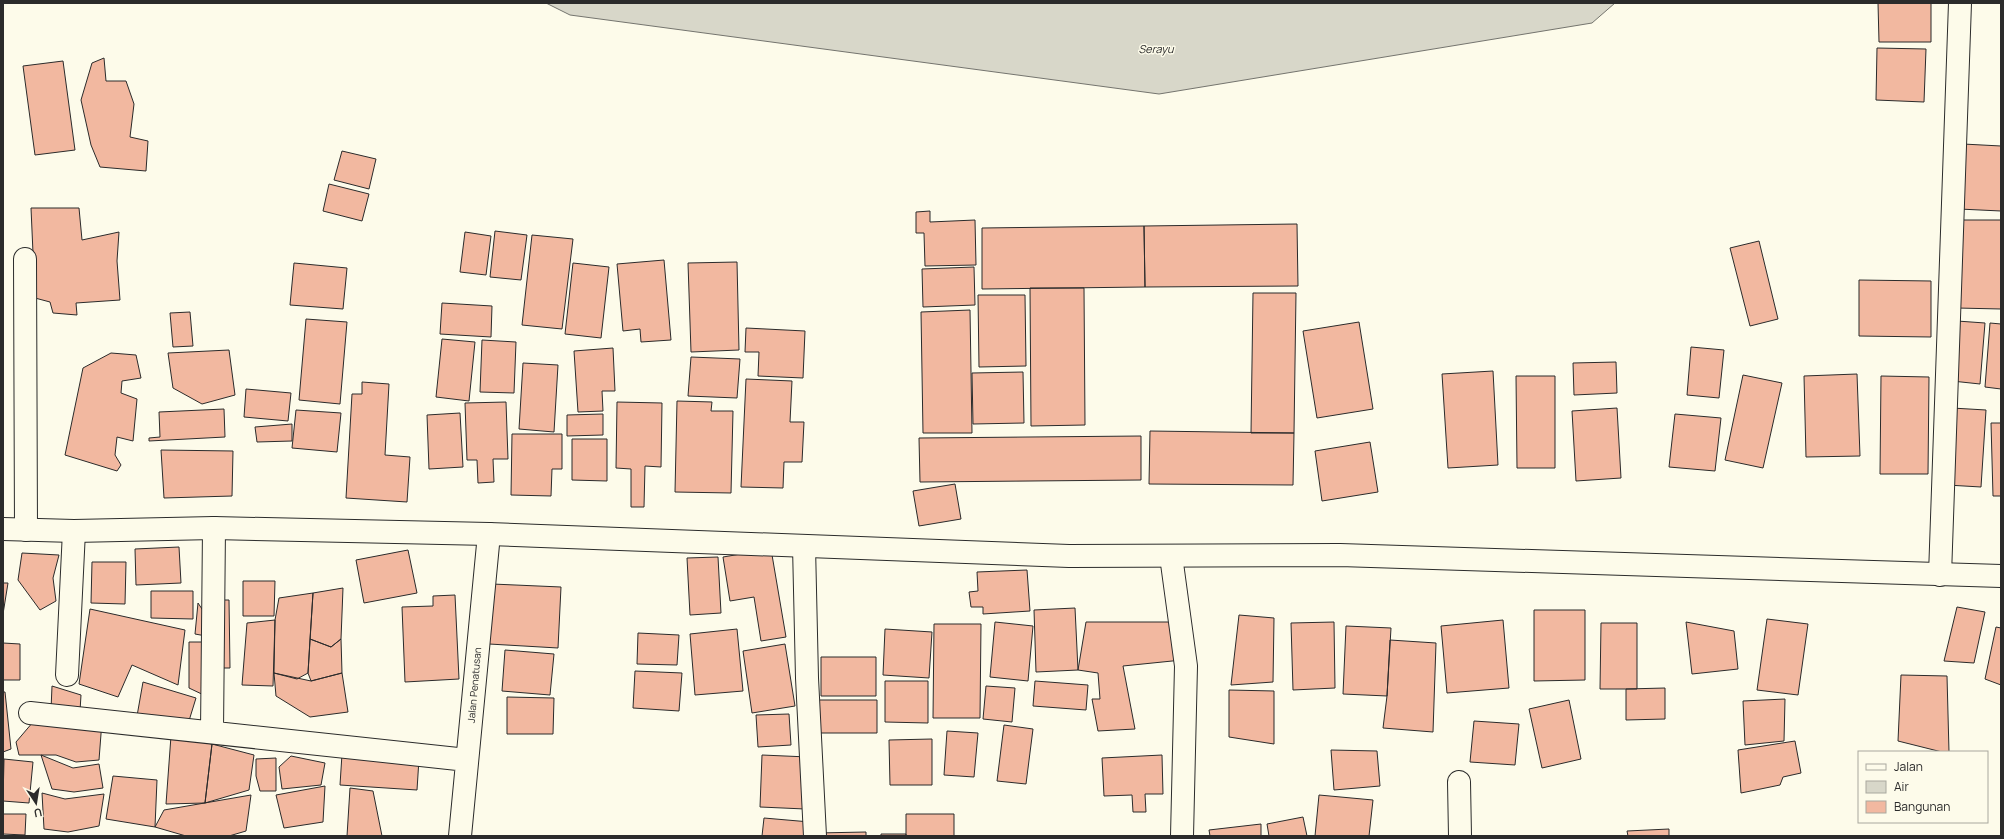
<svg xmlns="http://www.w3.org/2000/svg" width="2004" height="839" font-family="Manrope,sans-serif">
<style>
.water{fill:#d8d7c9;stroke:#74746e}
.building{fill:#f2b8a0;stroke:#2b2b2b}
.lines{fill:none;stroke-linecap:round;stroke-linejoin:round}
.minor-casing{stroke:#2b2b2b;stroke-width:24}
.primary-casing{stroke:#2b2b2b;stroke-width:24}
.minor{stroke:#fdfbea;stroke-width:22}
.primary{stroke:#fdfbea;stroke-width:22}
.labels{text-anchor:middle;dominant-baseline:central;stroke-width:3;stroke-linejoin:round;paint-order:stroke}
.street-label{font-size:10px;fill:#2b2b2b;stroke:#fdfbea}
.water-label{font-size:11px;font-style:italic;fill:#2b2b2b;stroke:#fdfbea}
</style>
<rect width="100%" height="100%" fill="#fdfbea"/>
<path class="water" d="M546,3H1615L1592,23L1159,94L570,15Z"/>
<path class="building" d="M1878,3H1931V42H1879Z
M1877,48L1926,49L1924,102L1876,100Z
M104,58L106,81H126L134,104L130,137L148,141L146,171L100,167L91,145L81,100L92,63Z
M63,61L75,150L35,155L23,66Z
M1963,144L2001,146V211L1959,209Z
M342,151L376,159L369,189L334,180Z
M329,184L369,194L362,221L323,211Z
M31,208H79L82,240L119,232L117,261L120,300L76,303L77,315L53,313L50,302L35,298Z
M930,211V222L975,220L976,265L925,266L924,233H916V212Z
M1958,220H2001V309L1957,308Z
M1297,224L1298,286L1145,287L1144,226Z
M1144,226L1145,287L982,289V228Z
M495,231L527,235L521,280L490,277Z
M465,232L491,236L486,275L460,272Z
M532,235L573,239L562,329L522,325Z
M1759,241L1778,319L1750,326L1730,248Z
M664,260L671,340L641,342L640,329L623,331L617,264Z
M737,262L739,350L691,352L688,263Z
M294,263L347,268L343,309L290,305Z
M573,263L609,267L601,338L565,334Z
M974,267L975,305L923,307L922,269Z
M1859,280L1931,281V337L1859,336Z
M1030,288H1084L1085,425L1031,426Z
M1253,293H1296L1294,433H1251Z
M978,295H1025L1026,366L979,367Z
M442,303L492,306L491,337L440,334Z
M970,310L972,433H923L921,312Z
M190,312L193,346L173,347L170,313Z
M306,319L347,322L340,404L299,400Z
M1957,321L1985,323L1980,384L1952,381Z
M1359,322L1373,409L1317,418L1303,331Z
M1990,323L2001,324V389L1985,387Z
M746,328L805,331L803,378L758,376L759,352H745Z
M442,339L475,342L469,401L436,397Z
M482,340L516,342L514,393L480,392Z
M1691,347L1724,350L1719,398L1687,395Z
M613,348L615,391H602L603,411L578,412L574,351Z
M229,350L235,395L202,404L173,388L168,353Z
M111,353L136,355L141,378L122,381L121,393L137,399L133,441L117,437L115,455L121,465L117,471L65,455L83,368Z
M691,357L740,359L737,398L688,396Z
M1616,362L1617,393L1574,395L1573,363Z
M523,363L558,365L554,432L519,429Z
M1493,371L1498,465L1448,468L1442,374Z
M1023,372L1024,423L973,424L972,373Z
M1857,374L1860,456L1806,457L1804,376Z
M1743,375L1782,383L1763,468L1725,460Z
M1516,376H1555V468H1517Z
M1881,376L1929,377L1928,474H1880Z
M746,379L792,381L790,422H804L802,462H784L783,488L741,487Z
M362,382L389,384L385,455L410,457L407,502L346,498L352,394H362Z
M246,389L291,393L288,421L244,417Z
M677,401L712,402L711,411H733L731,493L675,492Z
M506,402L508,459H493L494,482L478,483L477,460H467L465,403Z
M617,402L662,403L661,467L645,466L644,507H631V469L616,468Z
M1617,408L1621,478L1576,481L1572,411Z
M1952,408L1986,410L1981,487L1947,485Z
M224,409L225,437L149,441V438L160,437L159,412Z
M296,410L341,413L337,452L292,448Z
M460,413L463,467L429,469L427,415Z
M603,414V435L567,436V415Z
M1675,414L1721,418L1715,471L1669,467Z
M1991,423H2001V496H1993Z
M292,424V441L257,442L255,427Z
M1150,431L1294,433L1293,485L1149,484Z
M512,434H562V469H552L551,496L511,495Z
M1141,436V480L920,482L919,438Z
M572,439H607V481L572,480Z
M1370,442L1378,492L1322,501L1315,451Z
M161,450L233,451L232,496L164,498Z
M955,484L961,519L919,526L913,491Z
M179,547L181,583L136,585L135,549Z
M771,549L786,637L761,641L754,597L730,601L723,557Z
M408,550L417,593L364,603L356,560Z
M22,553L59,555L53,578L56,601L40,610L18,580Z
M718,557L721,613L690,615L687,558Z
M92,562H126L125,604L91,603Z
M1027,570L1030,611L983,614V607H971L969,592L978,591L977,572Z
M243,581H275L274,616H243Z
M3,583H8L3,614Z
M492,584L561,587L558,648L489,644Z
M343,588L341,639L331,647L310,639L313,593Z
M151,591H193V619L151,618Z
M313,593L308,673L297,679L274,673L275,620L279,598Z
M455,595L459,679L405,682L402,607L433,606V596Z
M216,600H229L230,668H217Z
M198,603L208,618L206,636L195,634Z
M1957,607L1985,612L1974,663L1944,661Z
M1075,608L1078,670L1036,672L1034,610Z
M90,609L185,630L178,685L132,665L118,697L79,684Z
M1534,610H1585V680L1534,681Z
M1239,615L1274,618L1273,682L1231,685Z
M1767,619L1808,624L1798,695L1757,690Z
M275,620L273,686L242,685L247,623Z
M1503,620L1509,688L1447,693L1441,626Z
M995,622L1033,626L1028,681L990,677Z
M1086,622H1178L1182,660L1123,666L1135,729L1098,731L1092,699H1100L1098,673L1078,670Z
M1334,622L1335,688L1293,690L1291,623Z
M1686,622L1734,631L1738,669L1692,674Z
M1601,623H1637V689H1600Z
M934,624H981L980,718H933Z
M1346,626L1391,628L1387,696L1343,694Z
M1996,627L2001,628V685L1985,679Z
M737,629L743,691L695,695L690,634Z
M885,629L932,632L929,678L883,675Z
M638,633L679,635L677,665L637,664Z
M310,639L331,647L341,639L342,673L311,681L308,673Z
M1390,640L1436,643L1433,732L1383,728L1387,696Z
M189,642H208V697L189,688Z
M3,643L20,644V680H3Z
M785,644L795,706L752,713L743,651Z
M505,650L554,654L550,695L502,691Z
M821,657H876V696H821Z
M635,671L682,673L679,711L633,708Z
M274,673L311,681L342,673L348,712L310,717L276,696Z
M1901,675L1947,676L1949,752H1942L1898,741Z
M885,681H928V723L885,722Z
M1035,681L1088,685L1086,710L1033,706Z
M143,682L196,698L188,724L137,716Z
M52,686L81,695L80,711L51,710Z
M986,686L1015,688L1012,722L983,719Z
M1665,688V719L1626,720V689Z
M1229,690L1274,691V744L1229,737Z
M3,692H5L11,749L3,752Z
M507,697L554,698L553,734H507Z
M1785,699L1784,741L1745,745L1743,701Z
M816,700H877V733H816Z
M1569,700L1581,759L1542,768L1529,709Z
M789,714L791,745L758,747L756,715Z
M39,715L102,721L99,760L76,762L56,755H19L16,742Z
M1474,721L1519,724L1515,765L1470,762Z
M1004,725L1033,729L1026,784L997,781Z
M947,731L978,733L974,777L944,775Z
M171,736L212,744L205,803L166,804Z
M932,739V785H890L889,740Z
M1795,741L1801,773L1783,777L1780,785L1741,793L1738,750Z
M212,744L254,755L249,790L205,803Z
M1331,750L1377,751L1380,786L1334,790Z
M342,754L419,759L417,790L340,785Z
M41,755L73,768L99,764L103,788L74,792L52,789Z
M762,755L808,757L805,809L760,807Z
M1162,755L1163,794H1145L1146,812H1133L1132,795L1104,796L1102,758Z
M291,756L325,763L321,785L282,789L279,767Z
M276,758V791H260L256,776V759Z
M4,759L33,762L29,803L3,801Z
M113,776L157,780L155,827L106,819Z
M325,786L323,822L284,828L276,795Z
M350,788L373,791L382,836H347Z
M42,793L65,799L104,794L99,826L68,832L44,829Z
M251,795L246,831L229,836H186L155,827L164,810Z
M1319,795L1373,800L1369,836H1315Z
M3,814H26L25,835L3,834Z
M906,814H954V836H906Z
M1303,817L1307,836H1269L1267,824Z
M764,818L810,822L809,836H762Z
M1261,824V836H1210L1209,830Z
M1669,829V836H1628L1627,831Z
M866,832V836H817V833Z
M881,834H906V836H881Z"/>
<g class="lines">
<defs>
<path id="minor" d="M25,259L26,530
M804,546L807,678L815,836
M1171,556L1186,666L1182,836
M1940,575L1960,3
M67,675L74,531
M30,713L467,760
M212,731L214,528
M1459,782L1460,836
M460,836L489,534"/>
<path id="primary" d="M3,529L74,531L214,528L489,534L1069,556L1340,555L2001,576"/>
</defs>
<use href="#minor" class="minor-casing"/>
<use href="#primary" class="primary-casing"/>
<use href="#minor" class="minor"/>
<use href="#primary" class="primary"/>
</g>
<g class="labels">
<g class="street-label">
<text transform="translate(474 685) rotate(-85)">Jalan Penatusan</text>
</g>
<g class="water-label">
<text x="1156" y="48">Serayu</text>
</g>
</g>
<rect width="2004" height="839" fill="none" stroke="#2b2b2b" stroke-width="8"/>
<rect x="1858" y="751" width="130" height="72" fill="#fdfbea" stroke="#a9a89e"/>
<rect x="1866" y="764" width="20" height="6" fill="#fdfbea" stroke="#a9a89e"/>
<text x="1894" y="771" font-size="12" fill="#2b2b2b">Jalan</text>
<rect x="1866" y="781" width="20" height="12" fill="#d8d7c9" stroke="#a9a89e"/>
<text x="1894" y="791" font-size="12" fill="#2b2b2b">Air</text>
<rect x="1866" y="801" width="20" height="12" fill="#f2b8a0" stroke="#a9a89e"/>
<text x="1894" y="811" font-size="12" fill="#2b2b2b">Bangunan</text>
<g transform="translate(36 803) rotate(168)" stroke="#fdfbea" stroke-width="3" paint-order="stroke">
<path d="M0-3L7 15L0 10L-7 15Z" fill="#2b2b2b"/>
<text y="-6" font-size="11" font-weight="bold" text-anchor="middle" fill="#2b2b2b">U</text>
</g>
</svg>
